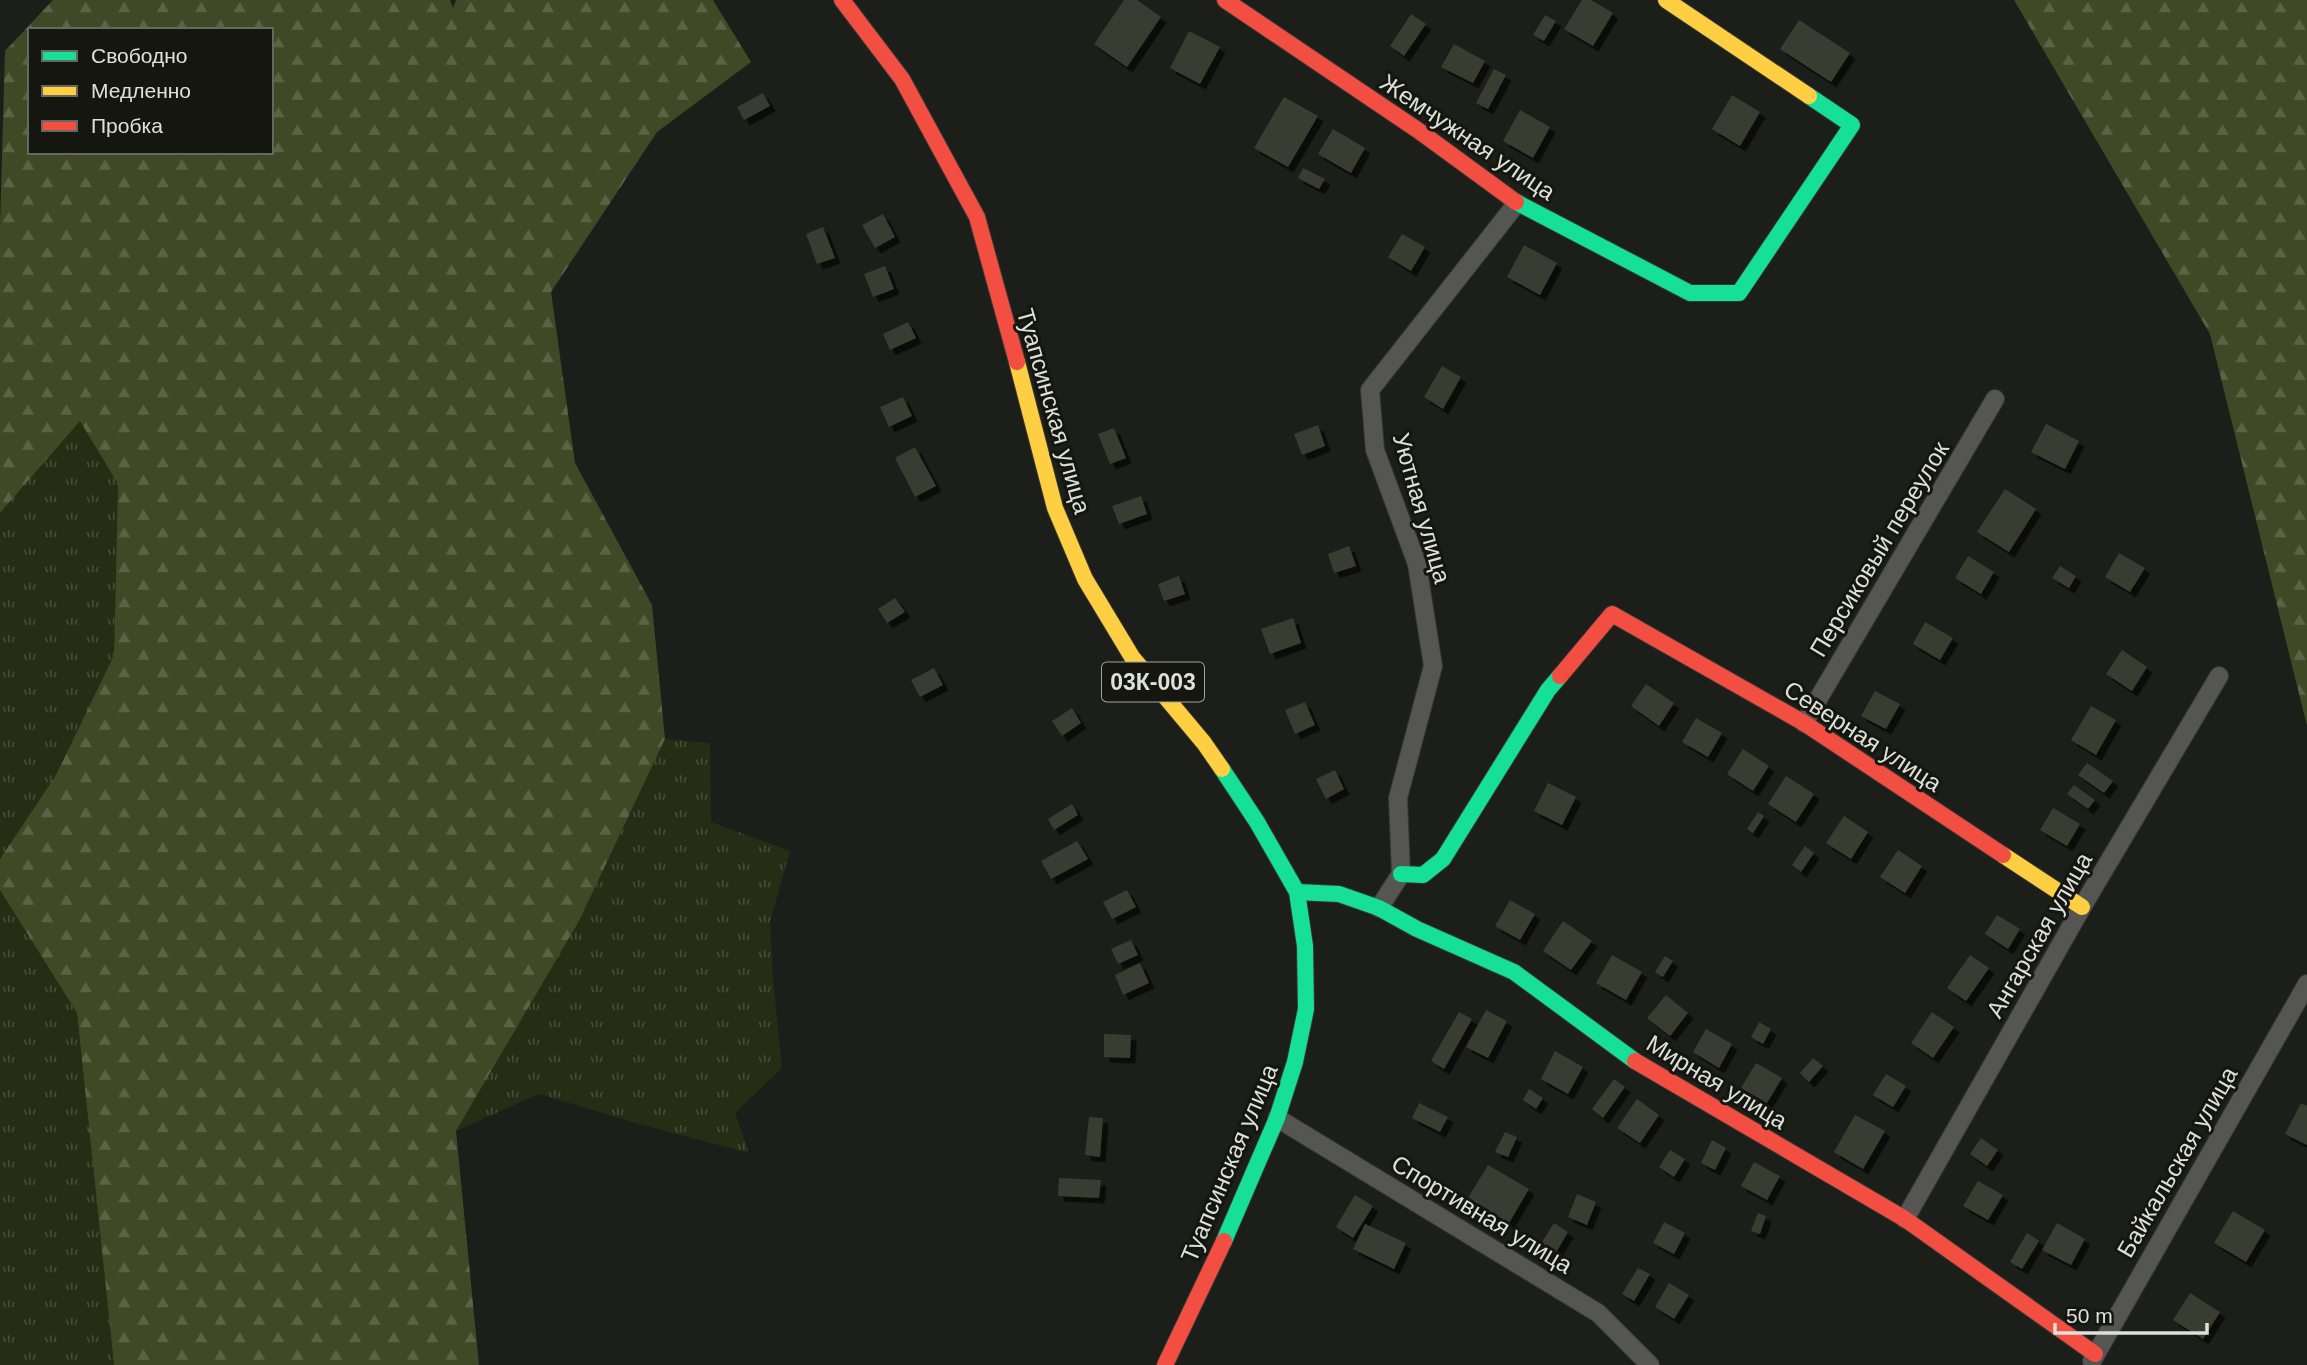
<svg xmlns="http://www.w3.org/2000/svg" width="2307" height="1365" font-family="Helvetica,sans-serif">
<style>
.grass{fill:url(#grass-tufts)}
.forest{fill:url(#forest-firs);fill-rule:evenodd}
.building{fill:#393c33;filter:url(#shadow)}
.lines{fill:none;stroke-linecap:round;stroke-linejoin:round}
.street-casing{stroke:#373835;stroke-width:20}
.fast-casing{stroke:#373835;stroke-width:18}
.slow-casing{stroke:#373835;stroke-width:18}
.jam-casing{stroke:#373835;stroke-width:18}
.street{stroke:#555654;stroke-width:18}
.fast{stroke:#16e098;stroke-width:16}
.slow{stroke:#ffcf43;stroke-width:16}
.jam{stroke:#f24e42;stroke-width:16}
.labels{text-anchor:middle;dominant-baseline:central;stroke-width:6;stroke-linejoin:round;paint-order:stroke}
.shield{fill:#14160f;stroke:#a1a39d;stroke-width:2}
.shield-label{font-size:23px;font-weight:bold;fill:#dee0da}
.street-label{font-size:24px;fill:#dee0da;stroke:#14160f}
</style>
<defs>
<pattern id="grass-tufts" width="24" height="20" patternUnits="userSpaceOnUse" patternTransform="scale(1.75)"><rect width="24" height="20" fill="#262d14"/><path d="M3 7l-1-3M5 7V3M7 7l1-3M15 17l-1-3M17 17v-4M19 17l1-3" fill="none" stroke="#454b36"/></pattern>
<pattern id="forest-firs" width="22" height="20" patternUnits="userSpaceOnUse" patternTransform="scale(1.75)"><rect width="22" height="20" fill="#3f4926"/><path d="M5 1l3.5 6h-7zM16 11l3.5 6h-7z" fill="#5a6345"/></pattern>
<filter id="shadow"><feDropShadow dx="5.5" dy="5.5" stdDeviation="0" flood-color="#0009"/></filter>
</defs>
<rect width="100%" height="100%" fill="#1c1e19"/>
<path class="grass" d="M80,420L118,484L114,655L56,775L0,859V513Z
M665,739L710,743L711,822L790,851L770,922L773,979L782,1068L735,1113L749,1153L643,1125L539,1094L456,1131L579,921Z
M0,890L77,1013L114,1365H0Z"/>
<path class="forest" d="M53,0H450L453,8L456,0H713L751,62L657,132L551,292L575,463L652,605L665,739L579,921L456,1131L479,1365H114L77,1013L0,890V859L56,775L114,655L118,484L80,421L0,513V227L5,51ZM30,30H271V152H30Z
M2014,0H2307V726L2210,334Z"/>
<path class="building" d="M1124,0H1137L1161,17L1127,67L1094,44Z
M1582,0H1591L1613,13L1593,46L1564,29Z
M1411,14L1426,24L1404,56L1390,46Z
M1545,15L1556,21L1544,41L1533,35Z
M1799,20L1850,53L1831,82L1780,49Z
M1189,31L1220,47L1200,84L1170,68Z
M1454,44L1485,61L1473,83L1441,67Z
M1494,69L1506,75L1488,109L1476,103Z
M763,93L770,106L744,120L737,107Z
M1732,95L1760,112L1740,146L1712,129Z
M1284,97L1318,116L1288,167L1254,148Z
M1520,110L1550,127L1533,158L1503,141Z
M1333,129L1365,148L1351,173L1318,154Z
M1303,168L1325,179L1319,189L1298,178Z
M883,214L895,237L875,248L862,225Z
M823,227L835,258L817,264L806,234Z
M1402,234L1425,247L1411,271L1388,257Z
M1524,245L1557,263L1540,295L1507,277Z
M885,266L894,289L873,297L864,274Z
M908,322L916,338L890,350L883,334Z
M1442,366L1461,377L1443,409L1424,397Z
M903,397L912,416L889,427L880,407Z
M2046,424L2079,441L2065,469L2031,452Z
M1318,425L1325,446L1302,455L1294,434Z
M1114,428L1126,458L1110,464L1098,434Z
M915,447L936,486L915,497L895,458Z
M2005,489L2036,509L2009,552L1977,532Z
M1141,496L1147,514L1119,524L1112,506Z
M1349,546L1356,566L1334,573L1328,554Z
M2119,553L2145,568L2130,592L2105,577Z
M1968,556L1994,572L1981,594L1955,578Z
M2060,566L2076,576L2069,588L2052,578Z
M1179,576L1185,594L1164,601L1158,584Z
M895,598L905,612L887,623L878,609Z
M1293,618L1301,643L1270,654L1261,629Z
M1925,622L1953,638L1940,660L1913,644Z
M2122,650L2147,667L2132,691L2106,674Z
M934,668L943,685L920,697L911,680Z
M1646,684L1674,703L1659,726L1631,706Z
M1875,691L1900,704L1886,729L1861,716Z
M1305,702L1315,725L1295,734L1285,710Z
M2091,706L2116,720L2096,755L2071,740Z
M1072,708L1081,723L1062,736L1052,721Z
M1696,718L1722,733L1708,757L1682,742Z
M1743,749L1769,766L1753,791L1727,774Z
M2087,763L2113,781L2104,793L2078,775Z
M1335,770L1344,789L1326,799L1316,779Z
M1786,776L1814,794L1796,822L1768,804Z
M1548,783L1576,797L1562,825L1534,811Z
M2074,785L2095,800L2088,809L2067,794Z
M1072,804L1078,815L1054,830L1048,819Z
M2053,808L2080,824L2067,846L2040,830Z
M1758,812L1764,816L1753,833L1747,829Z
M1844,816L1868,832L1851,859L1826,843Z
M1077,841L1088,859L1051,879L1041,861Z
M1805,846L1814,853L1801,872L1792,865Z
M1898,850L1922,866L1905,893L1880,877Z
M1127,890L1136,907L1112,919L1103,902Z
M1510,900L1535,914L1520,940L1495,926Z
M1997,915L2020,929L2008,949L1985,934Z
M1563,921L1592,941L1571,970L1543,951Z
M1131,940L1138,955L1118,964L1111,949Z
M1612,955L1642,972L1626,1000L1596,983Z
M1970,955L1989,968L1966,1001L1947,988Z
M1665,956L1673,961L1663,977L1655,972Z
M1140,963L1149,983L1123,995L1115,975Z
M1666,995L1688,1013L1670,1036L1647,1018Z
M1486,1010L1507,1021L1488,1058L1466,1047Z
M1459,1012L1472,1019L1444,1069L1431,1061Z
M1932,1012L1954,1027L1933,1058L1911,1043Z
M1759,1022L1771,1029L1763,1044L1751,1037Z
M1706,1029L1732,1044L1719,1068L1693,1052Z
M1104,1034L1131,1035L1130,1058L1104,1057Z
M1555,1051L1583,1067L1568,1094L1541,1079Z
M1813,1058L1823,1066L1809,1082L1800,1073Z
M1756,1063L1782,1078L1767,1103L1741,1088Z
M1886,1074L1906,1086L1893,1107L1873,1095Z
M1614,1079L1625,1087L1603,1118L1592,1109Z
M1529,1089L1543,1098L1536,1109L1523,1100Z
M1637,1099L1659,1115L1640,1143L1617,1128Z
M1419,1103L1448,1117L1440,1132L1412,1118Z
M2301,1103L2307,1106V1145L2285,1134Z
M1855,1115L1885,1131L1863,1169L1834,1152Z
M1089,1117L1103,1118L1100,1157L1085,1155Z
M1505,1132L1517,1137L1508,1157L1495,1152Z
M1981,1138L1998,1150L1987,1166L1970,1154Z
M1712,1140L1726,1148L1715,1170L1701,1163Z
M1670,1150L1685,1159L1674,1177L1659,1167Z
M1754,1162L1780,1176L1767,1200L1741,1186Z
M1488,1165L1529,1189L1509,1223L1468,1198Z
M1059,1178L1101,1180L1099,1198L1058,1196Z
M1978,1181L2003,1195L1988,1220L1963,1206Z
M1577,1194L1596,1202L1587,1225L1568,1217Z
M1355,1195L1373,1206L1353,1238L1336,1227Z
M2233,1211L2265,1230L2246,1262L2214,1243Z
M1758,1213L1766,1216L1760,1234L1751,1231Z
M1664,1222L1685,1233L1674,1254L1653,1243Z
M1554,1223L1568,1232L1554,1256L1539,1247Z
M2057,1223L2085,1239L2071,1265L2042,1250Z
M1365,1224L1406,1243L1394,1269L1353,1249Z
M2027,1233L2039,1241L2022,1269L2010,1262Z
M1638,1268L1650,1274L1634,1301L1622,1294Z
M1669,1283L1689,1295L1674,1319L1655,1307Z
M2190,1293L2220,1312L2203,1339L2173,1320Z"/>
<g class="lines">
<defs>
<path id="street" d="M1804,723L1995,399
M1379,908L1401,874L1398,798L1433,666L1417,564L1375,450L1370,390L1517,203
M1277,1118L1598,1313L1650,1365
M1905,1219L2082,907L2219,676
M2092,1361L2307,984"/>
<path id="fast" d="M1516,202L1690,293H1739L1852,125L1809,96
M1222,769L1257,822L1297,892L1305,946L1306,1009L1295,1062L1277,1118L1224,1241
M1401,874L1423,875L1443,859L1548,690L1560,676
M1297,892L1339,894L1379,908L1417,929L1514,972L1635,1061"/>
<path id="slow" d="M1666,0L1809,96
M1017,362L1055,508L1085,579L1132,657L1204,743L1222,769
M2003,855L2082,907"/>
<path id="jam" d="M842,0L902,79L977,217L1017,362
M1225,0L1419,131L1516,202
M1560,676L1612,614L1804,723L2003,855
M1635,1061L1905,1219L2095,1354
M1165,1365L1224,1241"/>
</defs>
<use href="#street" class="street-casing"/>
<use href="#fast" class="fast-casing"/>
<use href="#slow" class="slow-casing"/>
<use href="#jam" class="jam-casing"/>
<use href="#street" class="street"/>
<use href="#fast" class="fast"/>
<use href="#slow" class="slow"/>
<use href="#jam" class="jam"/>
</g>
<g class="labels">
<rect class="shield" x="1102" y="662.5" width="102" height="39" rx="5"/>
<g class="shield-label">
<text x="1153" y="682">03К-003</text>
</g>
<g class="street-label">
<text transform="translate(1468 137) rotate(34)">Жемчужная улица</text>
<text transform="translate(1054 411) rotate(74)">Туапсинская улица</text>
<text transform="translate(1422 508) rotate(74)">Уютная улица</text>
<text transform="translate(1879 549) rotate(-59)">Персиковый переулок</text>
<text transform="translate(1863 736) rotate(33)">Северная улица</text>
<text transform="translate(2039 935) rotate(-60)">Ангарская улица</text>
<text transform="translate(1717 1082) rotate(31)">Мирная улица</text>
<text transform="translate(2177 1162) rotate(-60)">Байкальская улица</text>
<text transform="translate(1229 1163) rotate(-67)">Туапсинская улица</text>
<text transform="translate(1482 1214) rotate(31)">Спортивная улица</text>
</g>
</g>
<rect x="28" y="28" width="245" height="126" fill="#14160f" stroke="#656760" stroke-width="2"/>
<rect x="42" y="51" width="35" height="10" fill="#16e098" stroke="#656760" stroke-width="2"/>
<text x="91" y="63" font-size="21" fill="#dee0da">Свободно</text>
<rect x="42" y="86" width="35" height="10" fill="#ffcf43" stroke="#656760" stroke-width="2"/>
<text x="91" y="98" font-size="21" fill="#dee0da">Медленно</text>
<rect x="42" y="121" width="35" height="10" fill="#f24e42" stroke="#656760" stroke-width="2"/>
<text x="91" y="133" font-size="21" fill="#dee0da">Пробка</text>
<path d="M2055 1323v10h152v-10" fill="none" stroke="#dee0da" stroke-width="3.5"/>
<text x="2066" y="1323" font-size="21" fill="#dee0da" stroke="#14160f" stroke-width="5" paint-order="stroke">50 m</text>
</svg>
